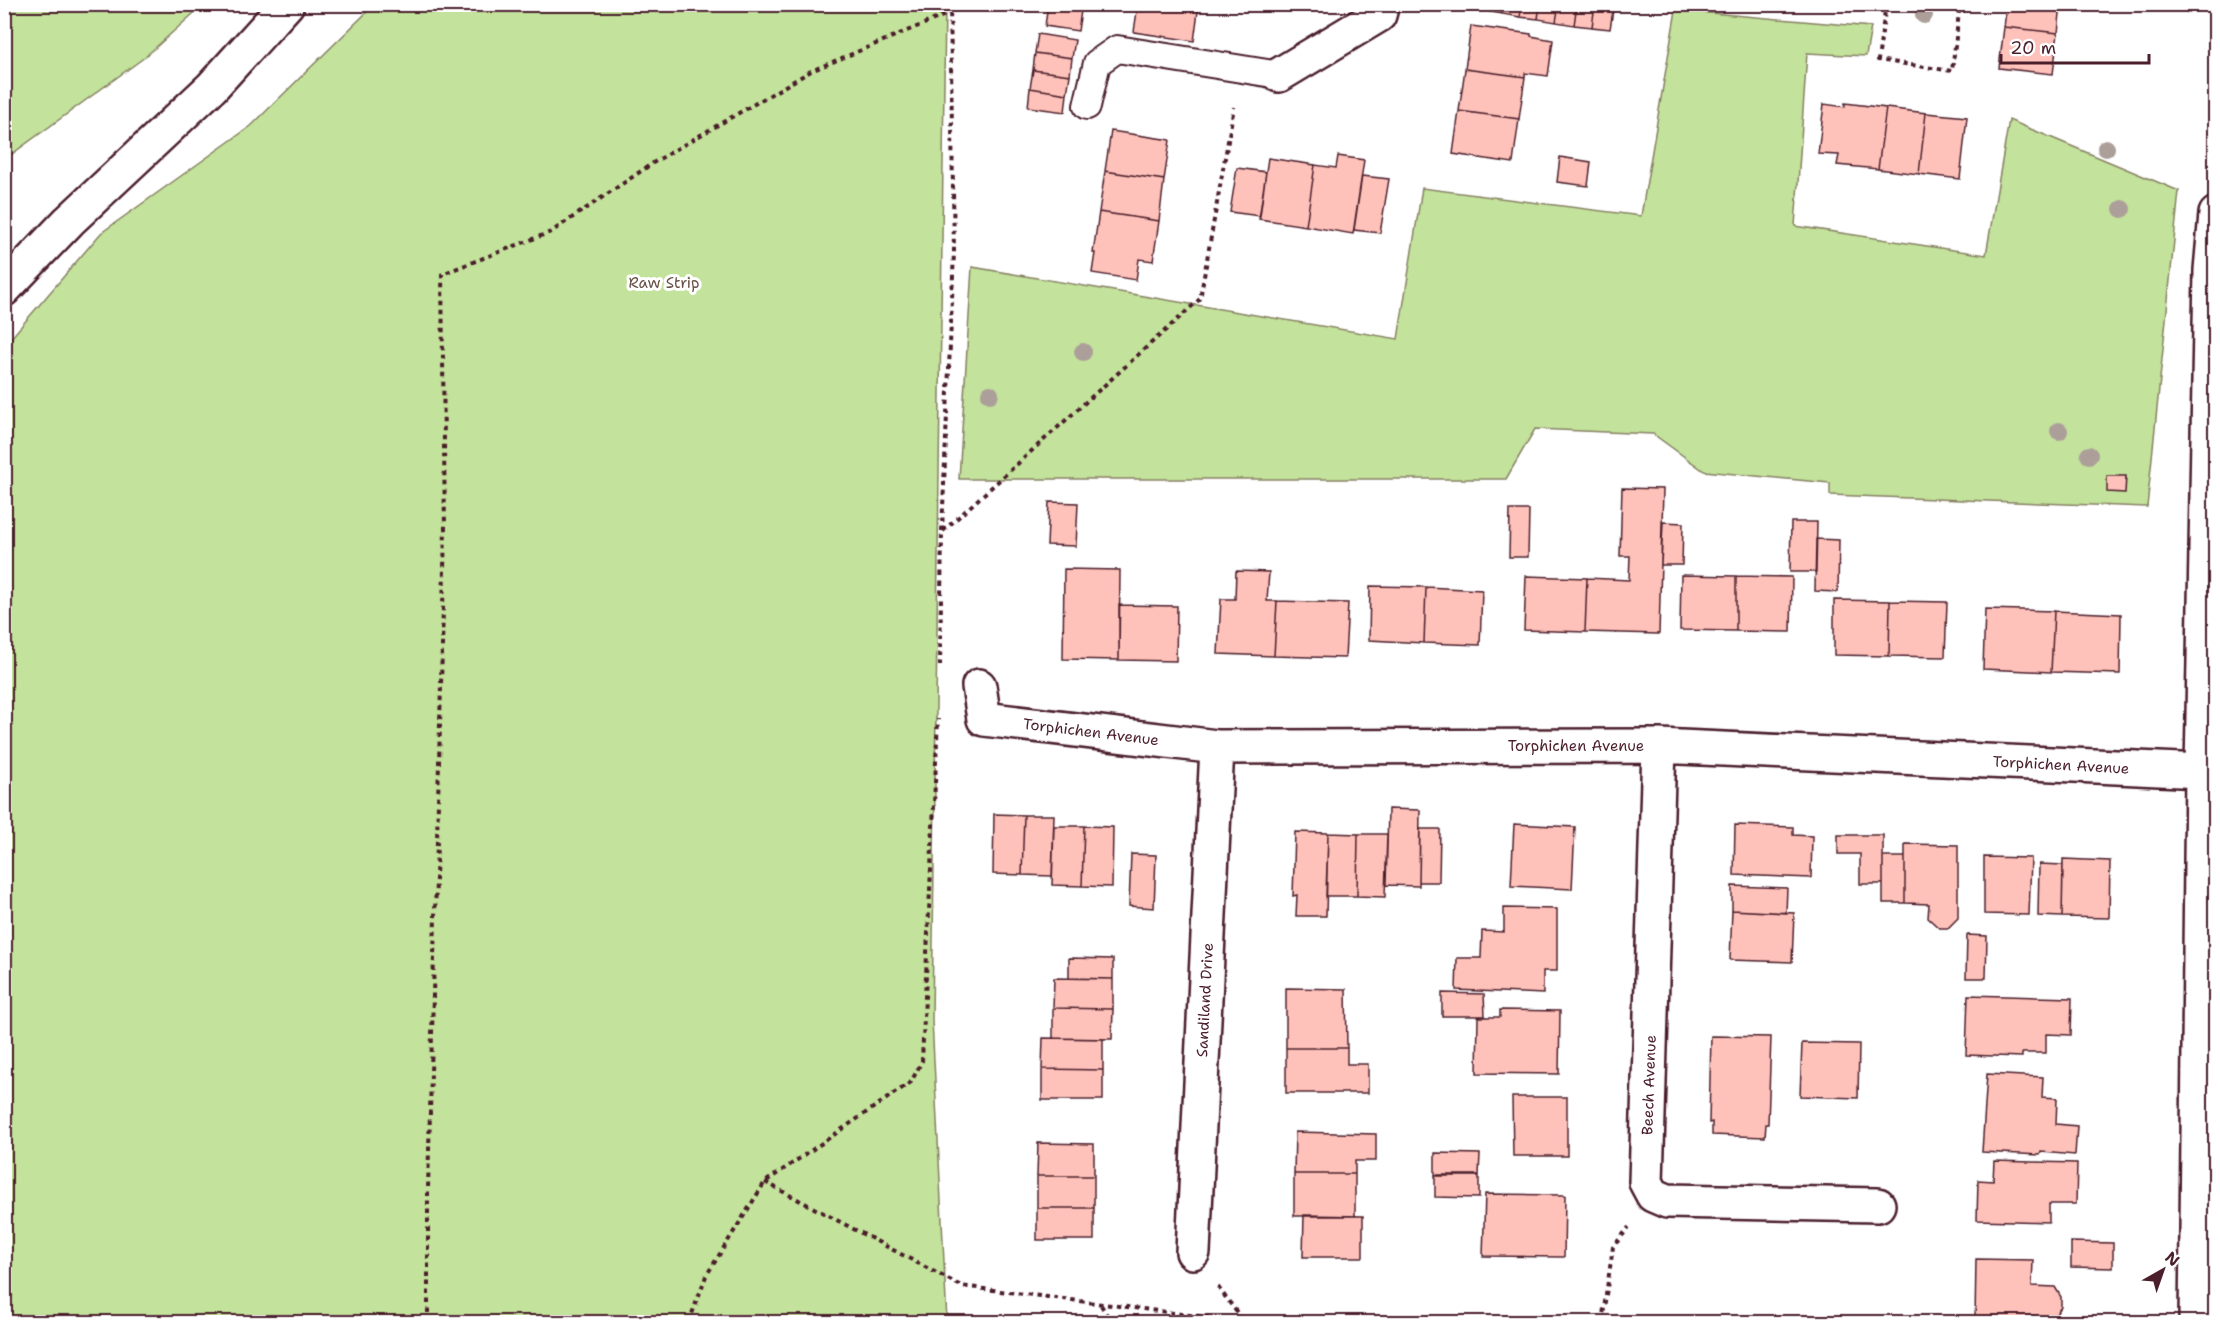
<svg xmlns="http://www.w3.org/2000/svg" width="2220" height="1327" font-family="'Shantell Sans',sans-serif">
<style>
.green{fill:#c3e29b;stroke:#868063;stroke-width:1.5}
.building{fill:#fec2ba;stroke:#4a1f2b;stroke-width:1.5}
.lines{fill:none;stroke-linecap:round;stroke-linejoin:round}
.lane-casing{stroke:#4a1f2b;stroke-width:30}
.street-casing{stroke:#4a1f2b;stroke-width:38}
.secondary-casing{stroke:#4a1f2b;stroke-width:38}
.primary-casing{stroke:#4a1f2b;stroke-width:38}
.path{stroke:#4a1f2b;stroke-width:4;stroke-dasharray:4.5 4.5;stroke-linecap:butt}
.lane{stroke:#fff;stroke-width:26}
.street{stroke:#fff;stroke-width:33}
.secondary{stroke:#fff;stroke-width:33}
.primary{stroke:#fff;stroke-width:33}
.tree{fill:#ac9f9a}
.labels{text-anchor:middle;dominant-baseline:central;stroke-width:6;stroke-linejoin:round;paint-order:stroke}
.park-label{font-size:15px;fill:#685047;stroke:#fff}
.street-label{font-size:15px;fill:#4a1f2b;stroke:#fff}
</style>
<rect width="100%" height="100%" fill="#fff"/>
<filter id="ink" filterUnits="userSpaceOnUse"><feTurbulence type="fractalNoise" baseFrequency=".0167" numOctaves="2"/><feDisplacementMap in="SourceGraphic" scale="12" xChannelSelector="R" yChannelSelector="G"/><feConvolveMatrix kernelMatrix="1 2 1 2 8 2 1 2 1" color-interpolation-filters="sRGB"/></filter>
<g filter="url(#ink)">
<path class="green" d="M5,4H203V5L145,57L5,159Z
M371,5H945L932,1020L947,1322H5V345L101,233L251,126L366,13Z
M1676,10L1871,27L1866,56L1807,53L1795,226L1986,255L2009,120L2179,191L2147,507L1830,495V483L1704,471L1653,434L1535,429L1506,479H959L972,267L1398,339L1422,188L1641,216Z"/>
<path class="building" d="M1048,4H1082L1078,31L1045,26Z
M1138,4H1199L1194,41L1134,32Z
M1486,4H1504L1502,14L1485,11Z
M1504,4H1522L1520,17L1502,14Z
M1522,4H1540L1538,19L1520,17Z
M1540,4H1559L1556,22L1538,19Z
M1559,4H1577L1574,25L1556,22Z
M1577,4H1595L1592,27L1574,25Z
M1595,4H1614L1610,29L1592,27Z
M2007,4H2061L2058,33L2004,27Z
M1471,26L1531,34V36L1553,40L1548,76L1525,73V77L1465,69Z
M2004,27L2058,33L2053,74L1999,68Z
M1038,34L1075,40L1072,58L1035,53Z
M1035,53L1072,58L1070,75L1033,70Z
M1465,69L1525,77L1519,119L1459,111Z
M1033,70L1070,75L1067,94L1030,88Z
M1030,88L1067,94L1065,112L1028,107Z
M1845,103L1886,108L1878,169L1837,165L1839,155L1818,154L1824,104L1845,107Z
M1886,108L1926,113L1919,174L1878,169Z
M1459,111L1519,119L1513,163L1453,154Z
M1926,113L1967,117L1960,179L1919,174Z
M1111,131L1170,140L1164,180L1105,171Z
M1338,156L1364,160L1353,234L1306,226L1315,165L1336,168Z
M1560,157L1591,162L1588,186L1557,182Z
M1268,158L1315,165L1306,226L1259,219Z
M1237,168L1266,172L1260,216L1230,212Z
M1105,171L1164,180L1159,221L1099,212Z
M1362,176L1389,179L1380,233L1354,230Z
M1099,212L1159,221L1153,261L1139,259L1136,280L1092,273L1095,253H1093Z
M2107,476H2126L2125,493L2107,492Z
M1622,488L1663,489L1659,634L1585,632L1587,578L1629,580L1630,556H1620Z
M1049,502L1078,503L1076,546L1047,545Z
M1510,510H1529L1528,557H1509Z
M1663,522L1683,523L1682,565H1661Z
M1791,522H1817L1816,572H1790Z
M1816,539L1839,540L1838,592L1815,591Z
M1064,569L1120,570L1119,660L1063,659Z
M1236,571L1269,572L1267,601H1277L1274,656L1218,654L1221,599H1235Z
M1681,575L1736,576V631L1680,630Z
M1526,576L1587,578L1585,632L1524,630Z
M1736,576L1792,577L1791,632L1736,631Z
M1370,586L1426,587L1424,643L1369,640Z
M1426,587L1482,590L1480,645L1424,643Z
M1834,600L1890,601L1889,656L1834,655Z
M1277,601L1348,603L1345,658L1274,656Z
M1890,601L1947,602L1945,657L1889,656Z
M1119,605L1177,606L1176,661L1119,660Z
M1985,609L2054,611L2051,672L1983,669Z
M2054,611L2121,614L2120,674L2051,672Z
M1388,809L1420,810L1419,886L1386,885Z
M994,814L1024,815L1022,875L993,874Z
M1024,815H1054L1052,876L1022,875Z
M1514,824L1575,827L1572,889L1511,886Z
M1735,825L1793,827V835L1812,836L1811,878L1734,875Z
M1054,826H1084L1082,886L1052,885Z
M1084,826L1113,827L1112,887L1082,886Z
M1420,829H1440L1439,882H1419Z
M1295,832L1328,833L1326,916H1296L1297,895L1293,896Z
M1328,833L1358,834L1357,896H1326Z
M1358,834H1387L1385,897L1357,896Z
M1838,835H1883V884H1860V854H1838Z
M1905,844L1958,845V918L1948,928H1939L1928,918L1929,904L1905,903Z
M1131,854L1156,855L1154,908L1129,906Z
M1883,857H1905V903H1883Z
M1984,857L2031,858L2029,915L1984,914Z
M2063,859L2110,861L2109,918L2062,917Z
M2039,864L2063,865L2062,917L2038,916Z
M1732,886L1787,888L1786,913L1732,910Z
M1504,908L1557,909V971H1543V994L1456,990L1457,958H1481L1482,931L1504,932Z
M1732,910L1794,913L1792,962L1730,960Z
M1967,935L1987,936L1986,978H1966Z
M1069,958L1113,959V979L1069,978Z
M1054,978L1113,979V1009L1053,1008Z
M1286,988L1346,989L1347,1048H1286Z
M1442,993L1484,994L1485,1016H1442Z
M1968,995L2072,998L2071,1035L2046,1034V1053H2022V1057L1966,1055Z
M1053,1008L1113,1009L1112,1039L1053,1038Z
M1500,1010L1560,1011L1559,1074L1477,1073L1478,1017H1500Z
M1711,1036L1771,1037L1768,1124H1766L1765,1137L1712,1135V1122L1709,1123Z
M1043,1038L1103,1039V1070L1042,1069Z
M1802,1043L1859,1044L1858,1098L1800,1096Z
M1286,1048H1347V1064H1368V1093H1286Z
M1042,1069L1103,1070V1100H1042Z
M1987,1074L2043,1077L2042,1097L2057,1098L2056,1124L2077,1126L2075,1155L2041,1152L2040,1155L1982,1152Z
M1512,1097H1567V1156H1513Z
M1295,1132L1376,1134V1161H1355V1174H1294Z
M1038,1143L1094,1144V1176H1037Z
M1435,1153L1480,1154L1479,1175H1435Z
M1994,1161L2077,1163L2076,1204H2049V1222L1977,1220L1978,1180L1993,1181Z
M1294,1174H1355V1216H1294Z
M1037,1176H1094V1208H1037Z
M1435,1176H1479V1198L1435,1197Z
M1485,1194L1565,1195L1564,1257L1483,1256Z
M1037,1208H1094V1240H1037Z
M1304,1215L1363,1216V1257H1303Z
M2071,1242L2113,1243V1268L2071,1267Z
M1976,1259L2033,1260L2032,1286L2055,1287L2061,1297V1307L2054,1317L2032,1316V1322L1975,1321Z"/>
<g class="lines">
<defs>
<path id="lane" d="M1087,106L1097,63L1117,49L1279,75"/>
<path id="street" d="M1279,75L1379,15L1382,4
M979,686L984,719L1217,747L1659,746L2202,771
M1659,746L1646,1182L1653,1195L1667,1201L1878,1205
M1193,1252L1217,747"/>
<path id="secondary" d="M2196,1322L2202,771L2211,270L2216,214"/>
<path id="primary" d="M4,289L69,221L212,87L287,4"/>
</defs>
<use href="#lane" class="lane-casing"/>
<use href="#street" class="street-casing"/>
<use href="#secondary" class="secondary-casing"/>
<use href="#primary" class="primary-casing"/>
<path class="path" d="M1886,4L1878,60L1952,71L1960,4
M943,531L1200,299L1234,107
M940,666L942,531L954,252L950,4
M765,1182L961,1286L1245,1322
M1218,1287L1244,1322
M1101,1305L1111,1322
M428,1322V1189L445,530L442,274L551,232L656,161L811,71L950,13
M689,1322L706,1276L765,1182L911,1082L922,1061L938,719
M1602,1322L1613,1247L1629,1227"/>
<use href="#lane" class="lane"/>
<use href="#street" class="street"/>
<use href="#secondary" class="secondary"/>
<use href="#primary" class="primary"/>
</g>
<g class="tree">
<circle cx="1924" cy="15" r="9"/>
<circle cx="2106" cy="148" r="9"/>
<circle cx="2122" cy="209" r="9"/>
<circle cx="1083" cy="352" r="9"/>
<circle cx="990" cy="394" r="9"/>
<circle cx="2059" cy="431" r="9"/>
<circle cx="2089" cy="455" r="9"/>
</g>
</g>
<g class="labels">
<g class="park-label">
<text x="664" y="283">Raw Strip</text>
</g>
<g class="street-label">
<text transform="translate(1091 732) rotate(7)">Torphichen Avenue</text>
<text x="1576" y="746">Torphichen Avenue</text>
<text transform="translate(2061 765) rotate(3)">Torphichen Avenue</text>
<text transform="translate(1205 1000) rotate(-87)">Sandiland Drive</text>
<text transform="translate(1649 1085) rotate(-88)">Beech Avenue</text>
</g>
</g>
<rect width="2220" height="1327" fill="none" stroke="#fff" stroke-width="24"/>
<rect x="12" y="12" width="2196" height="1303" fill="none" stroke="#4a1f2b" stroke-width="2" filter="url(#ink)"/>
<g transform="translate(2163 1270) rotate(40)" stroke="#ffffff" stroke-width="4.5" paint-order="stroke">
<path d="M0-4.5L10 22L0 15L-10 22Z" fill="#4a1f2b"/>
<text y="-9" font-size="16" font-weight="bold" text-anchor="middle" fill="#4a1f2b">N</text>
</g>
<path d="M2001 54v9h148v-9" fill="none" stroke="#4a1f2b" stroke-width="3"/>
<text x="2010" y="54" font-size="18" fill="#4a1f2b" stroke="#ffffff" stroke-width="4.5" paint-order="stroke">20 m</text>
</svg>
